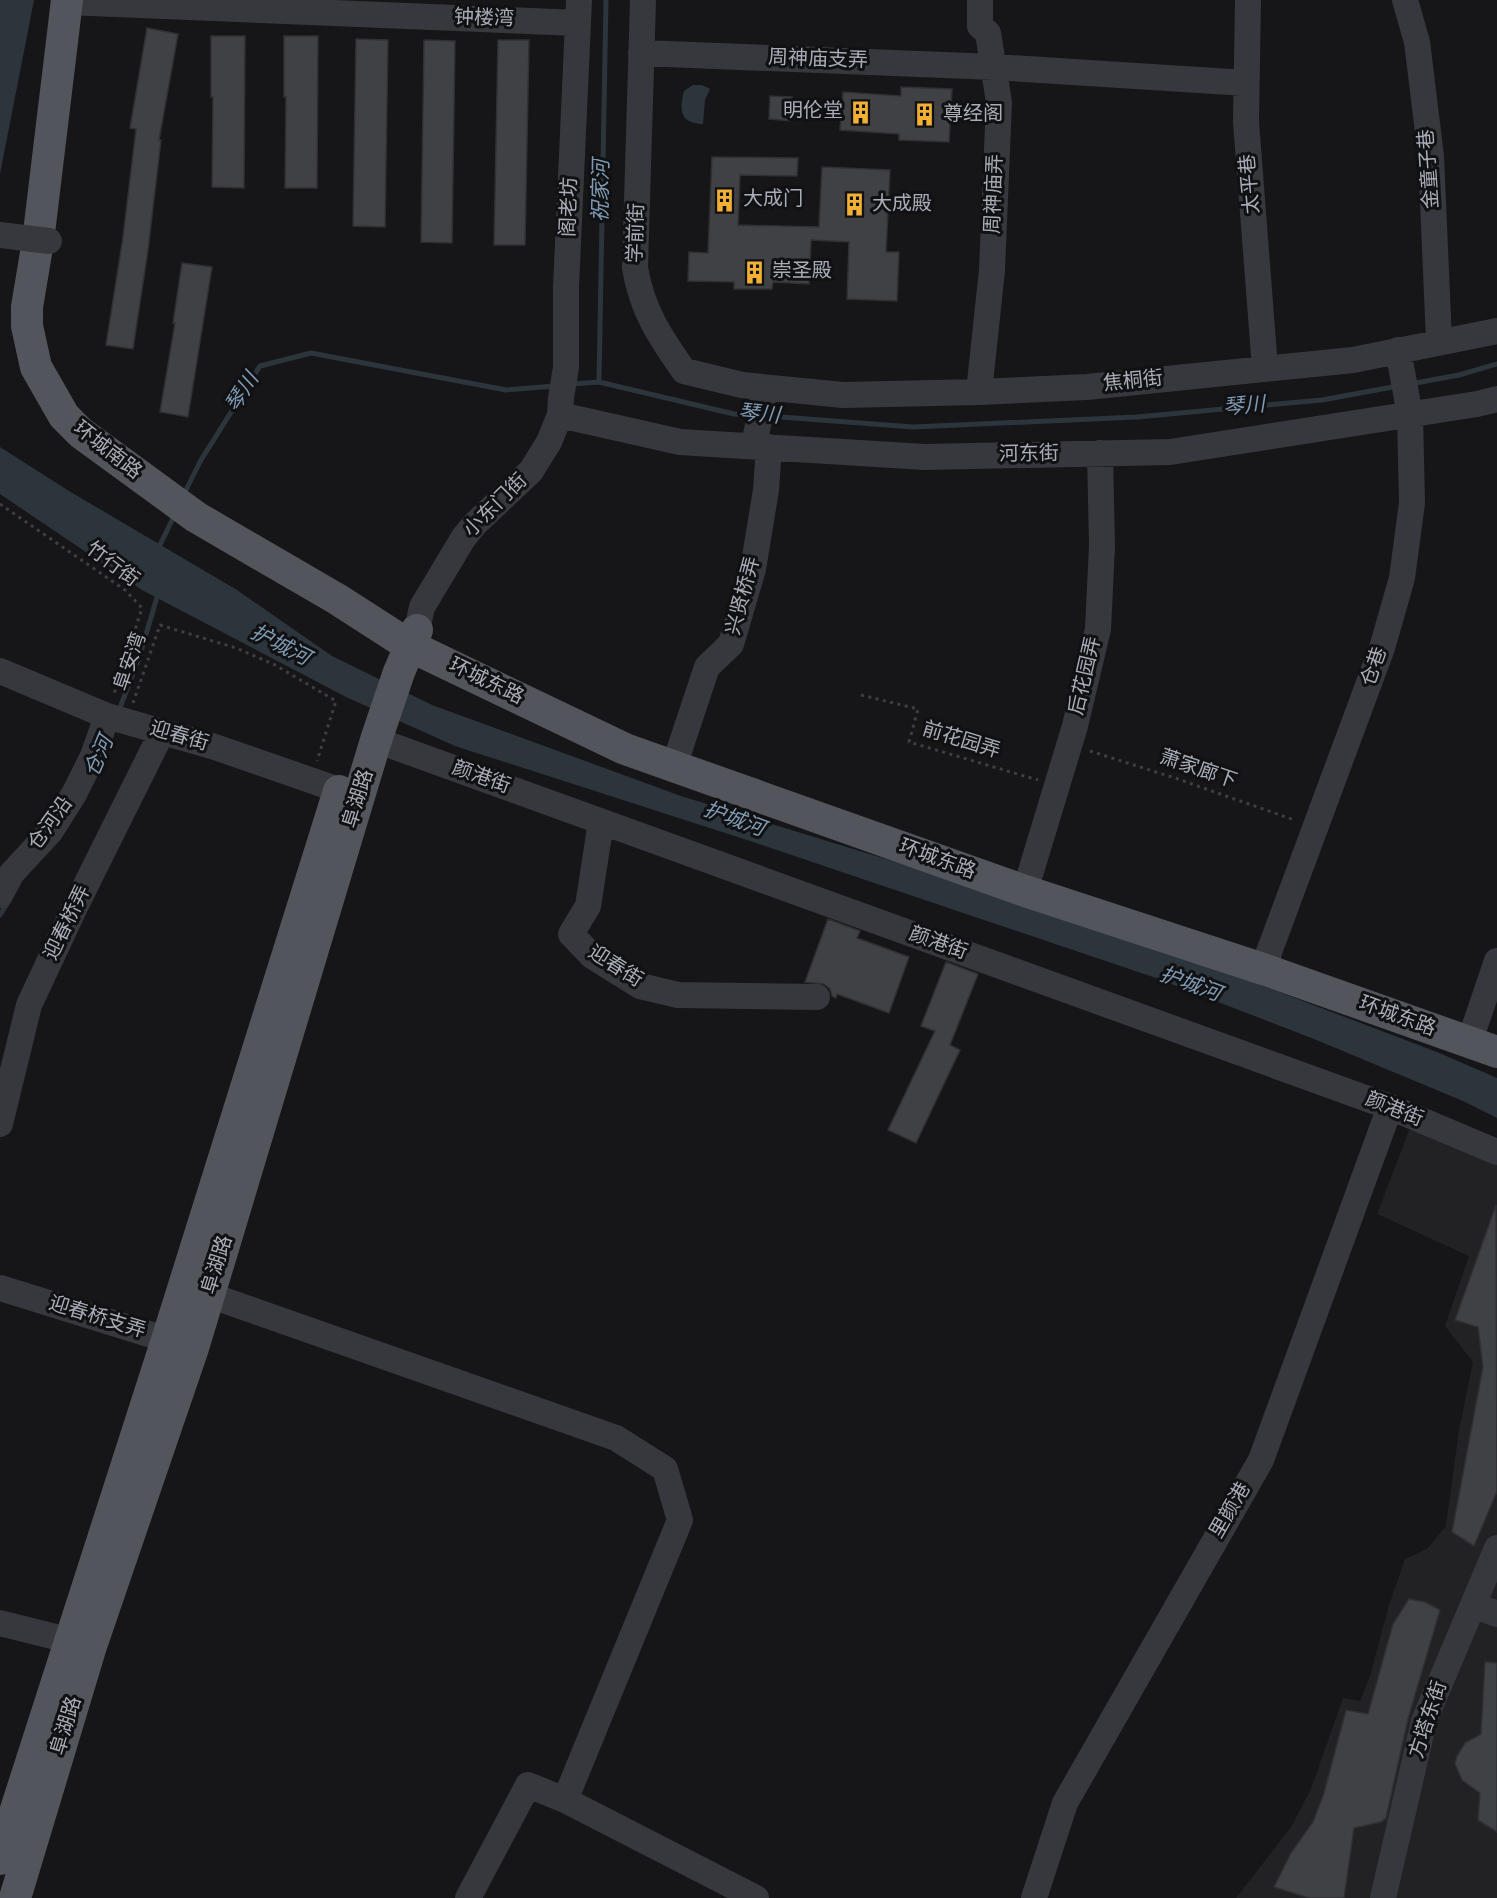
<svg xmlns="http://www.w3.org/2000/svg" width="1497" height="1898" font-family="Overpass,'Noto Sans SC',sans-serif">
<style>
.built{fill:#222225}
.water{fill:#2c353c}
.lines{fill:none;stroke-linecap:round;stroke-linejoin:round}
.stream{stroke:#2c353c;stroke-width:5}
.building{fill:#404145;stroke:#303034;stroke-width:1.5}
.path{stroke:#3d3f44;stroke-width:3;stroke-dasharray:3 4.5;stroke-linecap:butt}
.minor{stroke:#37383d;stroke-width:26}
.major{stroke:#53555c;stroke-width:32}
.minor-bridge{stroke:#37383d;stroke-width:26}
.labels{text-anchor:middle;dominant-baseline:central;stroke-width:6;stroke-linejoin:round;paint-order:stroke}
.street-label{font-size:20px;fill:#a8adb8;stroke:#111113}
.poi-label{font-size:20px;fill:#a8adb8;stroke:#111113;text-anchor:start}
.water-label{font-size:21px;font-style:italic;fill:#7f9bb3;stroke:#111113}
</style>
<rect width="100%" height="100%" fill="#161618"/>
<path class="built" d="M1414,1118L1497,1152V1898H1236L1291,1827L1311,1789L1343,1698L1360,1701L1370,1676L1389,1605L1405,1559L1427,1549L1446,1526L1459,1430L1473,1362L1445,1326L1469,1256L1377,1214Z"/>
<path class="water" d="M0,0H34L0,174Z
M693,85H702L710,89L705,100L703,124C680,123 679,111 684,91Z
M0,447L69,491L237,590L332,656L432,705L681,796L938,875L1187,957L1437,1052L1497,1078V1118L1463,1101L1314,1039L1156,978L750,841L455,746L346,697L142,590L0,494Z"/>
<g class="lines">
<path class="stream" d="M599,382L606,0
M571,384L599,382L734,414L752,415
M1410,384L1459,375L1497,364
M768,416L913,427L1137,417L1322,400L1398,386
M184,494L201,460L260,366L311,353L506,390L555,386
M157,551L175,514
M118,713L139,658L158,594
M0,915L9,901"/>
</g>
<path class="building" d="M147,28L178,34L159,140H161L148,250L133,349L106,345L123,237L136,129L130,128Z
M211,36H245L244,188L212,187L213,97H211Z
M284,36H318L317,188H285L286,97H284Z
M356,39L388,40L385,227L353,226Z
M424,40L455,41L452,243L421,242Z
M498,40H529L525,245H494Z
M901,87L952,89L949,142L899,140V134L840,130L843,92L901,96Z
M770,96L792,97L791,121L769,119Z
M712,157L798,158L797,176L740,175L738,225L819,227L822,167L890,170L886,252H899L897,301L847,299L849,242L811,240L809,284L773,282L772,289H734V282L688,281L689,252L708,253Z
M182,263L212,267L188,417L160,412L175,323H173Z
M828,919L860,931L857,938L909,957L889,1013L837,994L836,998L832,996L830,989L824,984L805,982Z
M946,962L978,974L950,1045L960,1050L916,1143L888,1130L935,1031L921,1026Z
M1496,1205L1497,1491L1474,1546L1452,1532L1483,1367L1478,1327L1455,1320Z
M1409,1599L1425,1602L1440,1610L1408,1719L1386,1818L1381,1822L1354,1828L1344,1898H1309L1274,1887L1291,1853L1313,1822L1324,1793L1346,1710L1368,1714L1393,1624Z
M1485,1662L1497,1663V1832L1478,1820L1480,1793L1462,1780L1455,1764L1457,1756L1465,1743L1481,1734Z"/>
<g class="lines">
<path class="path" d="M0,504L125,590L142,608L113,697
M861,695L918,709L909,742L1038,780
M133,703L160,625L236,648L275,665L336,701L317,761
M1090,751L1178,779L1294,820"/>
<path class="minor" d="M643,0L635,268C642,310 660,337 684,371L742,385L843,395L979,392L1087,387L1353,360L1497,331
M1248,0L1246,122L1265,368
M1405,0L1417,42L1431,156L1439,341
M66,2L578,23
M641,53L994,67L1246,83
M979,392L992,270L999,102L988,33L980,26V0
M560,415L680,442L925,457L1170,452L1477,404L1497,399
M754,446L765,388
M417,630L422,607L464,537L475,524L531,471L549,442L560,415L561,398L566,367V287L579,0
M0,671L107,716L215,747L356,796
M376,740L1390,1107L1497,1152
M674,766L707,667L731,644L753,569L766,490L769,447
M601,822L588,906L571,934L592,956L640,986L678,995L817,997
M1025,891L1075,726L1098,629L1102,546L1100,453
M0,895L12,873L50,832L74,794L93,756L107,716
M1266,970L1269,952L1382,648L1402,578L1412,503L1410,415L1398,350
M1469,1043L1497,961
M0,1124L29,1005L74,909L162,732
M0,1288L184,1345
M209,1295L616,1438L665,1469L680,1520L565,1800L528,1785L468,1898
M1473,1605L1497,1614
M0,1623L88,1645
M565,1800L756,1898
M1034,1898L1065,1803L1261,1460L1390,1107
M1383,1898L1424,1721L1497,1548"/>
<path class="major" d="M67,0L38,241L27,307V326L36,367L64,416L81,433L196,517L337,599L410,646L625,749L1025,891L1266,970L1497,1052
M0,1859L167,1340L339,791
M15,1898L91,1646L193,1348L376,740L399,672L417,630"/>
<path class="minor-bridge" d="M0,235L49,241"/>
</g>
<defs>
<symbol id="building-bare" viewBox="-9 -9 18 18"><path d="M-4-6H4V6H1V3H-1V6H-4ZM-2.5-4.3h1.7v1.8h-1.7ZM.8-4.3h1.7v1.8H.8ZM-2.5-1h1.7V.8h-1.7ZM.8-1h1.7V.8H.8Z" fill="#f2b134" stroke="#111113" stroke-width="2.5" paint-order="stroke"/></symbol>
</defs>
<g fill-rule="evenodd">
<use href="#building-bare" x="844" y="96" width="33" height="33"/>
<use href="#building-bare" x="908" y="98" width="33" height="33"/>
<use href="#building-bare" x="708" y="184" width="33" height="33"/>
<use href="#building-bare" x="838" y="188" width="33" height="33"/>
<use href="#building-bare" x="738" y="256" width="33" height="33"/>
</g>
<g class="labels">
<g class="street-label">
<text transform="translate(484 19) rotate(2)">钟楼湾</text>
<text transform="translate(818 60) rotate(2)">周神庙支弄</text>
<text transform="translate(1430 169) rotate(-94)">金童子巷</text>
<text transform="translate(1251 184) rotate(-95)">太平巷</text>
<text transform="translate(995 194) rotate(-88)">周神庙弄</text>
<text transform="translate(570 207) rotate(-88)">阁老坊</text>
<text transform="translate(637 233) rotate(-88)">学前街</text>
<text transform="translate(1133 382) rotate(-6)">焦桐街</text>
<text transform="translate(107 451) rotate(38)">环城南路</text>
<text transform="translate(1029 455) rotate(-1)">河东街</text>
<text transform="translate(496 506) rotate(-45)">小东门街</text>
<text transform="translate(112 565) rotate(37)">竹行街</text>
<text transform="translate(744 596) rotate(-75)">兴贤桥弄</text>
<text transform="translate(131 662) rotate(-71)">阜安湾</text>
<text transform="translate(1375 667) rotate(-71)">仓巷</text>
<text transform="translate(1086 676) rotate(-77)">后花园弄</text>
<text transform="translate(486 682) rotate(26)">环城东路</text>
<text transform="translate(179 737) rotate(16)">迎春街</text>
<text transform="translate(961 741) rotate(17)">前花园弄</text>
<text transform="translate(1198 770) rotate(19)">萧家廊下</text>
<text transform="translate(481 778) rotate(20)">颜港街</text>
<text transform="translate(359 799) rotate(-73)">阜湖路</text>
<text transform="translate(51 824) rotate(-54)">仓河沿</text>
<text transform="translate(937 860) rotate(20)">环城东路</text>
<text transform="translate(68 923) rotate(-64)">迎春桥弄</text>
<text transform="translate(938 944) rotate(20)">颜港街</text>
<text transform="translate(615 967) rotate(32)">迎春街</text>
<text transform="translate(1397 1017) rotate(20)">环城东路</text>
<text transform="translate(1394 1110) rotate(22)">颜港街</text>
<text transform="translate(218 1265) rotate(-73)">阜湖路</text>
<text transform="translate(97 1318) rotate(17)">迎春桥支弄</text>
<text transform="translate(1231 1511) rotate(-60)">里颜港</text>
<text transform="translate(1429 1720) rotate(-72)">方塔东街</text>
<text transform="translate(67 1726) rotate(-73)">阜湖路</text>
</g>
<g class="poi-label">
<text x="843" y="112" text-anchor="end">明伦堂</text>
<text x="943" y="115">尊经阁</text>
<text x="743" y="200">大成门</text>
<text x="872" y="205">大成殿</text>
<text x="772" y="272">崇圣殿</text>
</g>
<g class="water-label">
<text transform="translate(602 191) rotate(-89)">祝家河</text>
<text transform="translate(243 393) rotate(-58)">琴川</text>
<text transform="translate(1244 407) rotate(-5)">琴川</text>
<text transform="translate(759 415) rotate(5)">琴川</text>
<text transform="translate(280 646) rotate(27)">护城河</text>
<text transform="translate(100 757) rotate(-67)">仓河</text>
<text transform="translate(734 820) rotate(20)">护城河</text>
<text transform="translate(1190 985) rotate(20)">护城河</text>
</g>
</g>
</svg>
